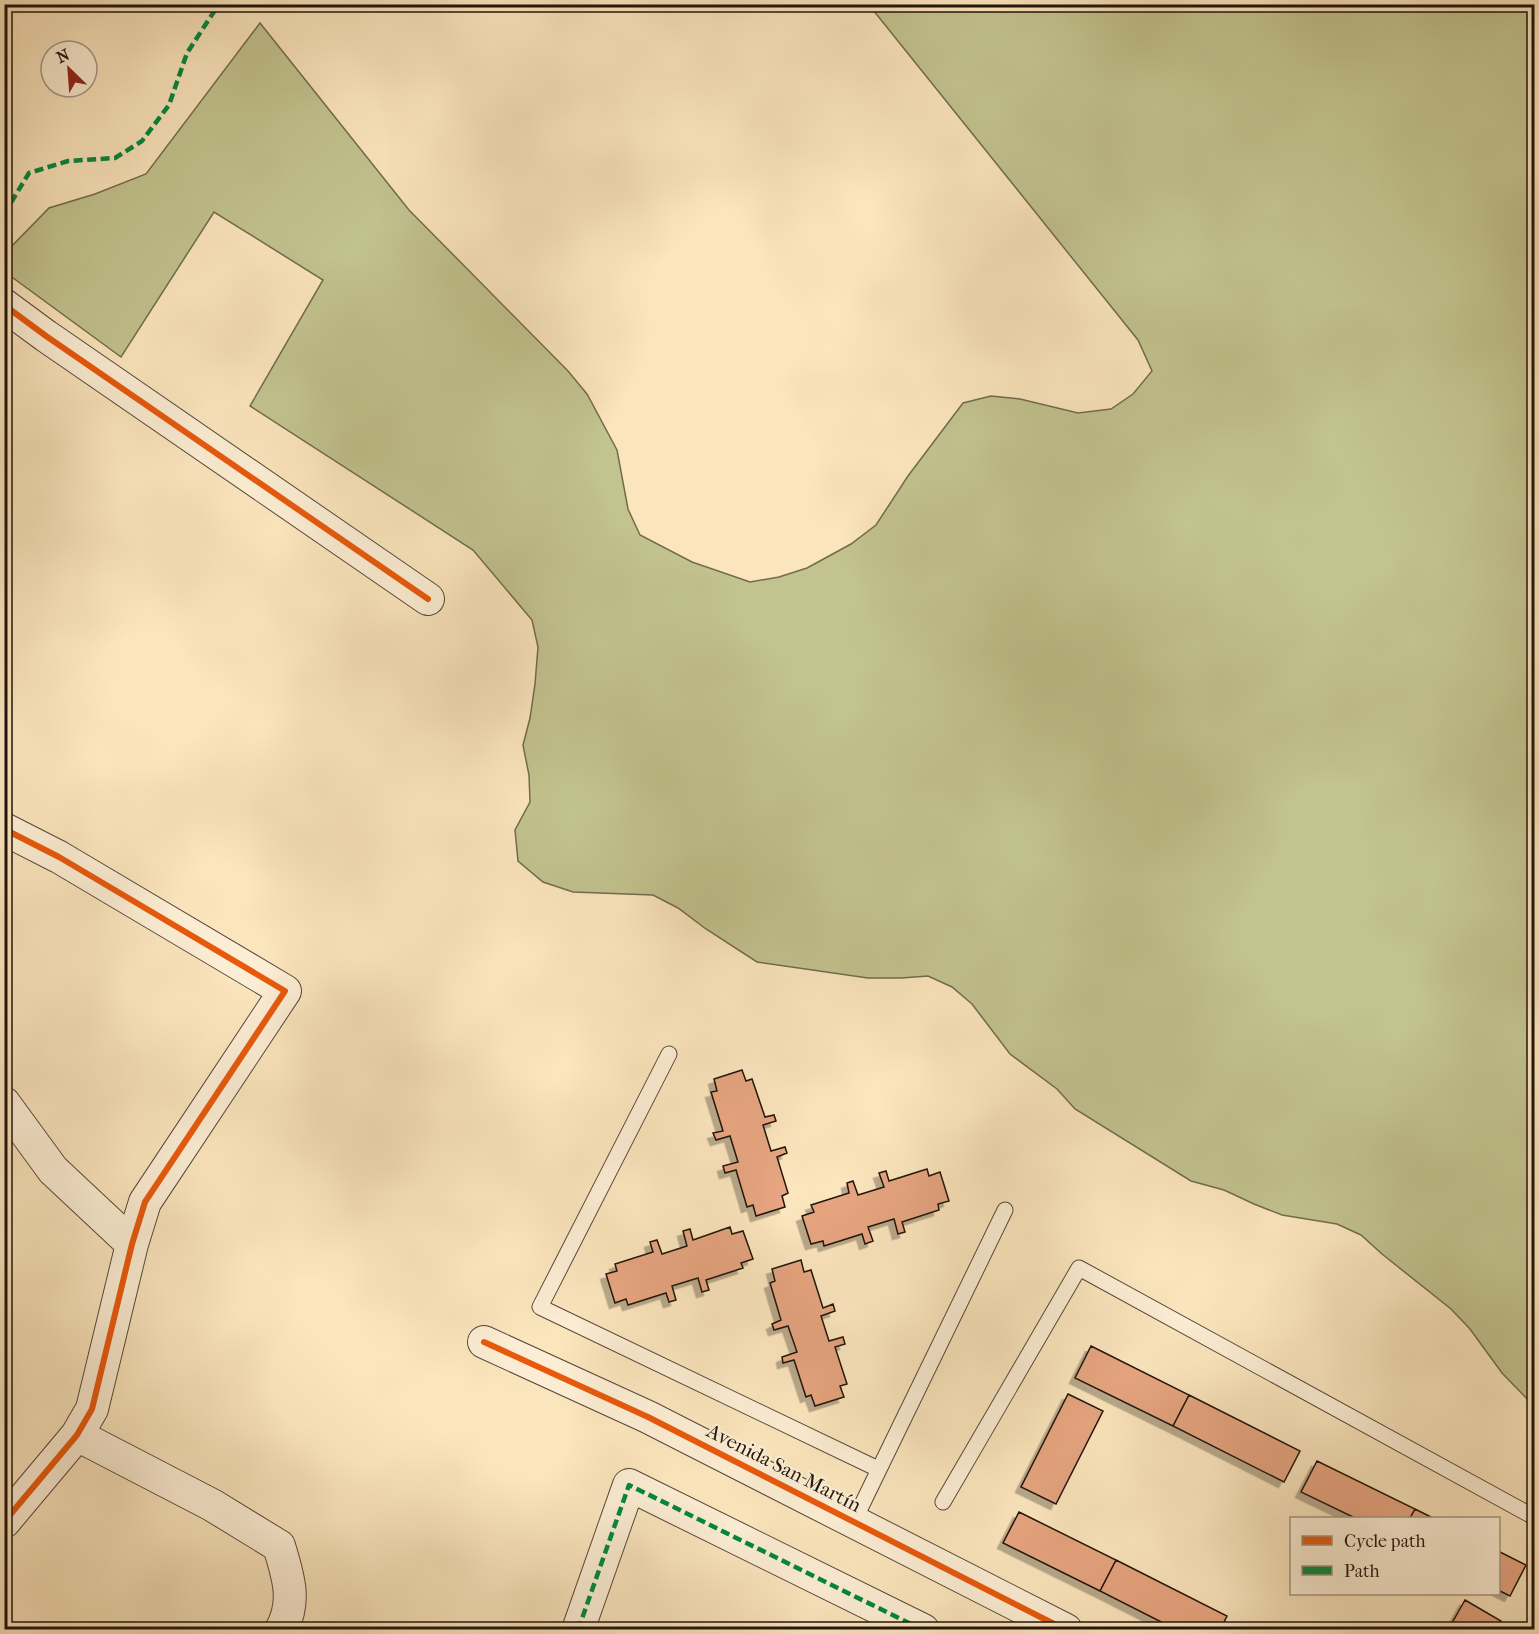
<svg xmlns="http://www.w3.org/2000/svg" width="1539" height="1634" font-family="'IM FELL French Canon',serif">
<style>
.green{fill:#c2c38f;stroke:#716c4d;stroke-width:1.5}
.building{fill:#e6a580;stroke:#20140b;stroke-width:1.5;filter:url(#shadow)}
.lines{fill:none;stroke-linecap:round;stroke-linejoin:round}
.lane-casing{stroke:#574838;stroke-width:17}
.street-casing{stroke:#574838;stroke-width:34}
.lane{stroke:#fceed4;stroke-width:15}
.street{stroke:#fceed4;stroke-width:32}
.quiet{stroke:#00873e;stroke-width:4.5;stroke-dasharray:9 4.5;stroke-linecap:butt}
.cycleway-casing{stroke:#fceed4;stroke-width:10}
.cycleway{stroke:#e8590c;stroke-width:6}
.labels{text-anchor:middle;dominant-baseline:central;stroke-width:4.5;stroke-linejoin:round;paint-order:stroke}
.street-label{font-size:20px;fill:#20140b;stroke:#fceed4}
</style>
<defs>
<filter id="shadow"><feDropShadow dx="-5.5" dy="5.5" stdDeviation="0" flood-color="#0004"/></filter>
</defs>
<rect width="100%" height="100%" fill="#fbe5bd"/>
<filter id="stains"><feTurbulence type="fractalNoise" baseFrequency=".00333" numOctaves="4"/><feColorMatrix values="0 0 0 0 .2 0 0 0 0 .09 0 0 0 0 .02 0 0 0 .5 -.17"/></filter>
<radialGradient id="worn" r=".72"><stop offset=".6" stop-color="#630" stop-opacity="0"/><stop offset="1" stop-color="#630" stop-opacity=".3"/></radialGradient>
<path class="green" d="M869,5H1534V1406L1502,1373L1470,1329L1451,1309L1382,1254L1361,1235L1337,1224L1282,1215L1254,1204L1224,1190L1191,1181L1075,1109L1057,1089L1010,1054L972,1004L952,987L928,976L901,978H868L757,962L706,929L678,908L653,895L573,892L543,882L518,861L515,830L530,802L529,775L523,745L530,718L535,684L538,647L532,620L473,550L250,406L323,280L214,212L121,357L5,272L12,246L49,208L95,194L146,174L260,23L409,210L568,371L587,394L617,450L628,509L640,535L692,562L750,582L779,577L807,568L851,544L876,525L908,476L963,403L991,396L1020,399L1078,413L1111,409L1133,394L1152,371L1138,340Z"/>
<path class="building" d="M742,1070L746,1081L752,1079L765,1117L774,1115L776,1121L763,1125L771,1151L785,1147L787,1153L777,1157L788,1193L782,1196L785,1207L756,1216L753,1205L747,1207L736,1170L725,1173L723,1166L738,1162L730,1136L716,1140L713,1133L723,1131L711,1092L717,1091L714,1079Z
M927,1169L929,1176L940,1172L949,1201L938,1204L939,1210L902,1222L905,1232L898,1234L894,1219L868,1227L873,1241L865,1244L862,1234L824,1246L823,1241L811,1244L802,1216L814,1212L811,1205L849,1193L847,1183L853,1181L858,1195L884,1187L879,1173L886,1171L889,1181Z
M730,1227L732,1234L743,1231L753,1259L741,1263L743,1268L706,1280L709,1290L702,1292L698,1278L672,1286L676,1300L669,1302L666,1293L628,1305L626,1299L615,1303L606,1274L617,1271L615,1264L653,1252L650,1242L657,1240L662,1254L687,1246L683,1231L690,1229L693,1240Z
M801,1260L804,1272L811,1270L823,1308L833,1304L835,1311L821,1316L829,1341L843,1337L845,1344L835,1347L847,1384L840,1386L844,1397L815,1406L811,1395L806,1397L794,1360L783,1363L782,1357L797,1352L788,1326L774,1330L772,1324L781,1320L770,1283L775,1281L772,1269Z
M1091,1346L1189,1395L1173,1426L1075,1378Z
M1068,1394L1103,1411L1056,1504L1021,1487Z
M1189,1395L1300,1451L1284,1482L1173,1426Z
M1317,1461L1415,1509L1410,1518H1355L1301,1492Z
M1415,1509L1433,1518H1410Z
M1019,1512L1116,1560L1100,1591L1003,1543Z
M1498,1551L1526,1565L1510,1596L1498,1590Z
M1116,1560L1227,1616L1220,1630H1177L1100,1591Z
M1465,1600L1501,1621L1496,1630H1448Z"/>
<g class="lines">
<defs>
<path id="lane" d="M669,1054L540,1307L878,1469
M943,1502L1079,1268L1534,1517
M854,1521L1005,1210"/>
<path id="street" d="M4,305L46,336L428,599
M4,829L59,857L285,991L145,1202L132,1244L92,1409L77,1435L4,1522
M4,1103L53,1170L132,1244
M484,1342L648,1417L1066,1630
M77,1435L212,1505L279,1546C288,1576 297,1601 281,1630
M578,1630L629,1485L923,1630"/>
</defs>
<use href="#lane" class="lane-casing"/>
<use href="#street" class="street-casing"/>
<use href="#lane" class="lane"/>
<use href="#street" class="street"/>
<path class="quiet" d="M4,214L29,173L68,161L115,158L142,141L169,105L187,53L219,4
M578,1630L629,1485L923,1630"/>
<defs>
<path id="cycleway" d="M4,305L46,336L428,599
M4,829L59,857L285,991L145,1202L132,1244L92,1409L77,1435L4,1522
M484,1342L648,1417L1066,1630"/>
</defs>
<use href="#cycleway" class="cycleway-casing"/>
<use href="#cycleway" class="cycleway"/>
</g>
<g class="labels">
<g class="street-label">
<text transform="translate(784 1468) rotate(27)">Avenida San Martín</text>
</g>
</g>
<rect width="1539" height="1634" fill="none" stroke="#fbe5bd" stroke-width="24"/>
<rect x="6" y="6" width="1527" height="1622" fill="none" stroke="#20140b" stroke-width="3"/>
<rect x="12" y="12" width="1515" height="1610" fill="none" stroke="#20140b" stroke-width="1.5"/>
<rect x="1290" y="1517" width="210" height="78" fill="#fceed4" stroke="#a49784" stroke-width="1.5"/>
<rect x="1302" y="1536" width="30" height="9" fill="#e8590c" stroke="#a49784" stroke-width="1.5"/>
<text x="1344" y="1547" font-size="18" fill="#20140b">Cycle path</text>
<rect x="1302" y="1566" width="30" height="9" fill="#00873e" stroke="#a49784" stroke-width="1.5"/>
<text x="1344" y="1577" font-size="18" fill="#20140b">Path</text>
<g transform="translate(69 69) rotate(335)"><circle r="28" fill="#fceed4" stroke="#a49784" stroke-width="1.5"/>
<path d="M0-4.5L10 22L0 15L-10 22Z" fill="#8f2418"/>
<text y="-9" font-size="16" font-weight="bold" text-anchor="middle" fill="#20140b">N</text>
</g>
<rect width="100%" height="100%" filter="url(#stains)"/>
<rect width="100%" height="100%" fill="url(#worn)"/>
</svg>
